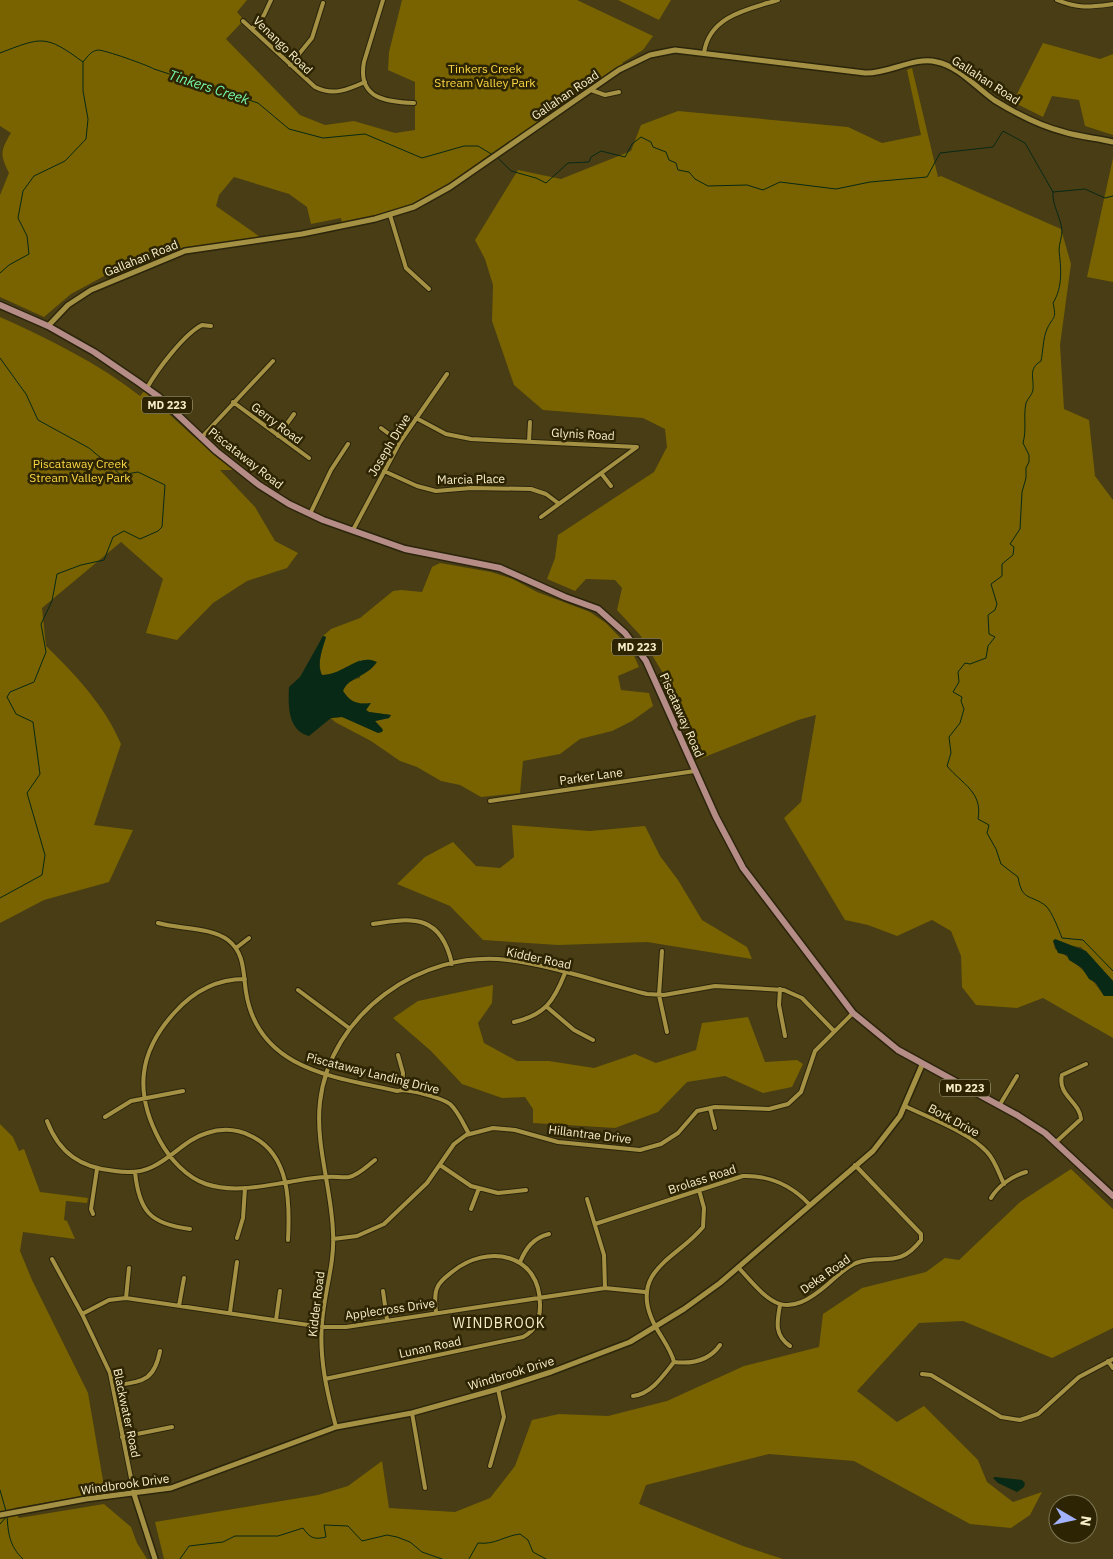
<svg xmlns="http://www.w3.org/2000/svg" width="1113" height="1559" font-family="'IBM Plex Sans',sans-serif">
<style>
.green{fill:#786300}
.water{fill:#082916}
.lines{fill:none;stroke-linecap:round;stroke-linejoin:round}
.stream{stroke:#082916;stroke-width:1}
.minor-casing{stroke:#2b250c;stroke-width:6}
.tertiary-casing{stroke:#2b250c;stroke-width:8}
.primary-casing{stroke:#2b250c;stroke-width:9}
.minor{stroke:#a59143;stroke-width:4}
.tertiary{stroke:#a59143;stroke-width:5}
.primary{stroke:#b68c87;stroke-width:6}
.labels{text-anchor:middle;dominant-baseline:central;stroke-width:5;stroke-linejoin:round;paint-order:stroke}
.shield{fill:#2d2403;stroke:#bbb18d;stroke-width:1}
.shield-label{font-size:11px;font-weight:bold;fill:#f8eec8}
.street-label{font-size:12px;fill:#f8eec8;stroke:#2d2403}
.park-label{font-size:12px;fill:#fcd845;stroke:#2d2403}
.water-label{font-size:14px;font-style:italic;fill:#75f9a9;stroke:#2d2403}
.neighbourhood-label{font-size:14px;letter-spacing:1px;fill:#f8eec8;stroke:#2d2403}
</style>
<rect width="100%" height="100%" fill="#483d14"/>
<path class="green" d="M0,0H247L237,12L244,20L226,39L300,115L325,125L354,121L395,133L415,130V82L388,70L389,52L402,0H577L653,36L643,50L622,63L625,65L418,205L400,211L342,224L341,218L311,224L307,207L289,194L234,177L219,195L216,206L263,239L187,248L109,279L106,275L71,294L44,317L0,297V195L9,173C0,155 0,151 11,133L0,126Z
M618,0H671L659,20Z
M1043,43L1100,59L1113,54V135L1085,126L1079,100L1052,96L1043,117L1013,102Z
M912,68L938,177L941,176L1061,229L1071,264L1060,345L1064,409L1089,420L1095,476L1113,500V981L1081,947L1070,946L1055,940L1053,941L1055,949C1075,960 1092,978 1104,996H1113V1038L1043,998L1017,1008L976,1005L962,987L961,956L951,931L932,920L897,936L868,925L845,920L784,818L801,802L816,715L798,720L697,760L664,675L640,635L617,610L622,588L615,580L586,579L575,591L547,579L555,558L558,535L654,472L667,447L665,429L643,418L543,410L514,385L492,321L493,285L485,259L475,240L518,170L561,179L631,151L641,125L678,111L848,127L882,143L921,135L907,70Z
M1113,158V282L1087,277Z
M0,317C49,339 98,363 140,396L144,391L193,436L235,470H220L255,507L275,541L298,553L287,568L247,581L213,603L177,640L146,633L163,579L121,542L42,608L46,646C75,674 105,706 121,744L94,825L133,830L109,882L44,900L0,923Z
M440,563L491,572L513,579L537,592L590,612L606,623L631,649L639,667L618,676L621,690L649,693L653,706L632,721L612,731L580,739L560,754L523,761L520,793L481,797L460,785L441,781L417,767L400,761L371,741L335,722L331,718L342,717L383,729L375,721L389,718L391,715L369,712L366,710L370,703C358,705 350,702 343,691C346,683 351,680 360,678V660C348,668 337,675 322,675C317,664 322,648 326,637L323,636L331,629L360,618L393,591L401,590L422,592L432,567Z
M512,825L590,831L645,826L660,856L678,880L702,920L747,947L752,959L647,942L558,945L483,940L450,906L397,884L425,857L453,842L476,866L500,868L514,857Z
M493,985L492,1003L478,1023L484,1043L517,1061H549L594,1068L635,1054L656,1063L696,1050L702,1023L748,1017L765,1062L797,1060L803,1064L792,1087L763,1093L725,1076L687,1082L658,1112L615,1128L533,1123V1109L525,1097L502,1098L462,1084L431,1051L393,1018L418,1001Z
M0,1124L13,1137L19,1151L24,1149L40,1192L88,1198L87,1203L66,1201L64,1220L67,1221L75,1239L23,1232L20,1251L32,1280L88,1393L105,1492L14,1508L17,1513L0,1516Z
M1071,1169L1113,1209V1328L1052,1358L963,1321L919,1323L857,1391L897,1422L924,1406L978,1460L987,1482L1013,1502L1042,1492L1030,1515L1011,1528L970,1524L854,1461L769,1454L646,1485L639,1504L743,1546L783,1559H164L155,1522L318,1495L348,1486L382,1461L389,1508L455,1512L490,1498L515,1466L532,1420L559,1414L608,1416L667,1401L744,1366L819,1347L823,1314L862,1288L926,1272L945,1258L959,1260L1020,1202Z
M104,1504L131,1527L137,1543L147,1559H0V1518L17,1515L19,1518Z"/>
<path class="water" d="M323,636L326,637C323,648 316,664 322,675C344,675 357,653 377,662C366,678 348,677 343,691C350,702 358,705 371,703L366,710L369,712L391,715L389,718L375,721L383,730L382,732L378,733L342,717L331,718L309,736C288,730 288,707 289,687L300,677Z
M1055,939L1086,951L1113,981V996H1104L1096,983L1089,979L1082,968L1069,960L1067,955L1058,953L1053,941Z
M995,1477L1022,1480L1025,1483L1024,1487L1017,1492L998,1483L993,1478Z"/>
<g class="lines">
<path class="stream" d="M0,53C42,37 45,34 83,62
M83,62C88,56 91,51 98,50C105,50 147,65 154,69L258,103L289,129L323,138L365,134L422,158L464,146H478L493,155
M497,157L511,171L536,178L546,183L568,163L589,162L591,157L601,151L625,157L632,144L641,137L651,142L653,147L666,152L669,160L676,163L678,170L689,172L695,179L708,186L747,185L763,190L780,182L836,189L870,182L927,177L940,153L993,147L1003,131L1025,143L1053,192L1085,189L1105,198L1113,196
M1053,192C1052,206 1061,217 1062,231C1062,237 1059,244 1059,250C1061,268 1063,287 1053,303C1057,320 1053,316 1047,329C1043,338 1043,352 1041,361C1028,369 1034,377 1033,389C1033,394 1028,398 1026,403C1023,417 1027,429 1023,443L1029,455V462L1026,468V478L1022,492L1020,529L1010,544L1014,547L1013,555L1002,564V576L991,584L997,604L995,610L988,615L989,634L995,637L988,646L986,658L970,664L965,663L958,672L959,682L953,692L962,697L961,701L964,709L960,723L949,737L951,753L947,766C962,784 983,792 978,819L989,825L987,833L996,849L1001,864L1018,877C1022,902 1031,894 1046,906C1052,912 1059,930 1062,938L1083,940L1113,971
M0,273L9,265L29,254L27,236L18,218L23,191L34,176L65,161L86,139L88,119L83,91V63
M0,358L26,394L38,420L89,448L121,475L138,472L165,485L162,527L158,531L140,539L124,531L113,537L104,560L81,565L57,574L52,601L41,624L46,652L34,682L10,692L7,697L16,714L33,722L40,774L27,793L45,855L42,875L0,898
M0,1490L6,1511
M7,1515C8,1532 9,1546 23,1559
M0,1524L7,1516
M180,1559L189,1546L223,1542L235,1536H278L303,1528C310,1538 314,1540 326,1537L324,1525L348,1526L362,1541L387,1535L397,1537L410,1542L422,1552L442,1559
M469,1559L478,1543C495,1545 504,1536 520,1534L528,1540L533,1552L546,1559"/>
<defs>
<path id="minor" d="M383,0L364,62C357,99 387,102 414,103
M1057,0C1079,9 1090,7 1113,4
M243,21L315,87C333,96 347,90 365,82
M252,29L264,15L271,0
M704,53C709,16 748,9 778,0
M290,65L312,38L323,3
M591,90L605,95L619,92
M390,215L406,268L429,289
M147,388C157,370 184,334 202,325L211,326
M233,402L309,458
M416,418L446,434L471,439L637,447L541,517
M381,428L400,442
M278,436L294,414
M201,438L273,361
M529,441L530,422
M384,471L417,486L436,491L471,488L531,489L546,494L558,503
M601,473L611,486
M310,514L331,470L348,444
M353,530L400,442L447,374
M490,801L695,771
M158,923C179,929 211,927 228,940C245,953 243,973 246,992C258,1070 335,1077 397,1091C407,1088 442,1098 450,1104C458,1111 464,1125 469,1134
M373,924C414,917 441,915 452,964
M236,948L249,938
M662,951L659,995L667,1032
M245,979C217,979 193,992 175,1012C138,1052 134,1093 160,1141C170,1159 186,1177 206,1184C233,1193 262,1186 289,1182C301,1180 314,1177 327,1177C334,1176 342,1178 349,1177C359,1175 367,1166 375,1160
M780,989L779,1005L785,1036
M298,990L349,1028
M547,1007L574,1030L593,1040
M514,1022C545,1015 554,1001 565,973
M398,1055L403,1073L402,1090
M905,1106C929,1118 969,1132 987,1152C995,1160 999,1174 1004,1184
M999,1106L1017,1076
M710,1108L715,1128
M105,1117L131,1101L183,1091
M47,1121C59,1153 81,1168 115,1171C128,1173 140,1173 152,1167C172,1158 186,1139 207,1133C222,1128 237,1129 251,1136C290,1154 290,1203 288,1240
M1056,1142L1081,1119C1080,1102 1057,1095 1062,1075L1086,1064
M440,1165L471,1186L498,1193L526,1190
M135,1172C139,1211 150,1224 190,1229
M991,1198C998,1186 1012,1176 1026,1172
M587,1199L604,1255L605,1288
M471,1209L479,1188
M93,1214L91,1209L97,1169
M595,1224L743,1176C769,1175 792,1186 809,1204
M237,1238L243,1218L245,1188
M333,1239L357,1236L384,1224L427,1183L454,1144L466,1135L493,1128L515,1130L558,1142L640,1150L661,1144L678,1133L697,1111L715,1107L769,1109L788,1104L801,1092L815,1051L853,1013
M52,1259L82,1314L110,1373L134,1493
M520,1262C526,1248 533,1238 549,1234
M738,1267C771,1304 784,1322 828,1284C836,1277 846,1267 856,1263C883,1253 898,1270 921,1240V1234L855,1165
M383,1291L387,1320
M126,1298L129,1268
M780,1305C777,1322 774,1335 790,1346
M179,1306L184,1278
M230,1312L237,1262
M82,1314L109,1300L126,1298L322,1327H346L605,1288L645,1292
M276,1320L280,1291
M1108,1361L1113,1368
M674,1362C691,1364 709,1361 720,1345
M922,1374L931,1375L1001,1417L1020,1420L1038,1414L1079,1377L1113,1359
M325,1379L523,1337C535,1331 540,1320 540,1306C541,1253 487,1243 452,1272C447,1276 441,1280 438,1286C434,1293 435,1304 436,1312
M113,1386C142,1381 154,1382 160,1351
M633,1396C651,1394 663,1376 674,1362C670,1346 657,1333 651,1317C632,1269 679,1257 703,1227L704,1208L699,1190
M412,1413L425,1488
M336,1427C327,1392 319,1359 322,1323C324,1293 335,1263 333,1233C332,1190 315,1145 320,1102C330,1014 421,949 508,960C555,966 601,983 647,994L664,995L715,986L784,990L802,998L834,1031
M122,1437L172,1427
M490,1466L504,1417L498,1389"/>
<path id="tertiary" d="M48,326L68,305L91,290L185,251L302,234L375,219L414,207L450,187L619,70L650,55L675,50L865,73C889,74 914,56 937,62C958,66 977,88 994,100C1015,113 1040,126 1064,132C1080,137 1097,138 1113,142
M134,1494L155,1559
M0,1515L86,1499L171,1488L336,1427L412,1413L498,1389L551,1372L630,1342L684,1309L720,1283L873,1151L900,1116L922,1065"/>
<path id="primary" d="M0,305L48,326L94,352L138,382L159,397L216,451L259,485L289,504L323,520L405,549L500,568L565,597L598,609L625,633L646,661L716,817L743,868L853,1013L898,1050L1017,1115L1045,1133L1113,1196"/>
</defs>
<use href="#minor" class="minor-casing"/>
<use href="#tertiary" class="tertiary-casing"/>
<use href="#primary" class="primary-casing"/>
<use href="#minor" class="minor"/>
<use href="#tertiary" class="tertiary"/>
<use href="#primary" class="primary"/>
</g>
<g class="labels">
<g class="shield">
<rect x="142" y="396.5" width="50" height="17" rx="4"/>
<rect x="612" y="638.5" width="50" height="17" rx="4"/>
<rect x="940" y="1079.5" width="50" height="17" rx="4"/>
</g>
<g class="shield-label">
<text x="167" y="405">MD 223</text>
<text x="637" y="647">MD 223</text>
<text x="965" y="1088">MD 223</text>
</g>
<g class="street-label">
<text transform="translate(283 45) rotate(44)">Venango Road</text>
<text transform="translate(986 80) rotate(33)">Gallahan Road</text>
<text transform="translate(565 95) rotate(-34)">Gallahan Road</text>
<text transform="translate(141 258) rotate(-22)">Gallahan Road</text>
<text transform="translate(277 423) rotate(37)">Gerry Road</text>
<text transform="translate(583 434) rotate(3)">Glynis Road</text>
<text transform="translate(389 445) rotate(-59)">Joseph Drive</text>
<text transform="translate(246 458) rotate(38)">Piscataway Road</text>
<text transform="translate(471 479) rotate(-1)">Marcia Place</text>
<text transform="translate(682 715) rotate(66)">Piscataway Road</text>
<text transform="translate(591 776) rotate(-8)">Parker Lane</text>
<text transform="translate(539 958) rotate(12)">Kidder Road</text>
<text transform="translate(373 1073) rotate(14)">Piscataway Landing Drive</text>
<text transform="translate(954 1120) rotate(28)">Bork Drive</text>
<text transform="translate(590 1134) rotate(7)">Hillantrae Drive</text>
<text transform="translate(702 1179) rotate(-18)">Brolass Road</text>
<text transform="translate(825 1274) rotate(-35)">Deka Road</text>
<text transform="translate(316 1304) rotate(-83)">Kidder Road</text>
<text transform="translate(390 1309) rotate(-8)">Applecross Drive</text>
<text transform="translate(430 1347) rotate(-12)">Lunan Road</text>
<text transform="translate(511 1373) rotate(-17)">Windbrook Drive</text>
<text transform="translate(127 1413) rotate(78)">Blackwater Road</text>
<text transform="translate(125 1484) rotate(-8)">Windbrook Drive</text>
</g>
<g class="park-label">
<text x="485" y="68">Tinkers Creek<tspan x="485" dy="14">Stream Valley Park</tspan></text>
<text x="80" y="463">Piscataway Creek<tspan x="80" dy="14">Stream Valley Park</tspan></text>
</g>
<g class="water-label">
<text transform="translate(209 87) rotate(18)">Tinkers Creek</text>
</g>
<g class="neighbourhood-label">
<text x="499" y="1323">WINDBROOK</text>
</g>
</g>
<g transform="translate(1073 1519) rotate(99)"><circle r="24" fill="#2d2403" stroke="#7e7552"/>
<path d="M0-4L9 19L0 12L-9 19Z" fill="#a3b2fd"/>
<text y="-8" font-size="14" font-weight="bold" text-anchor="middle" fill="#f8eec8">N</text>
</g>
</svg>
